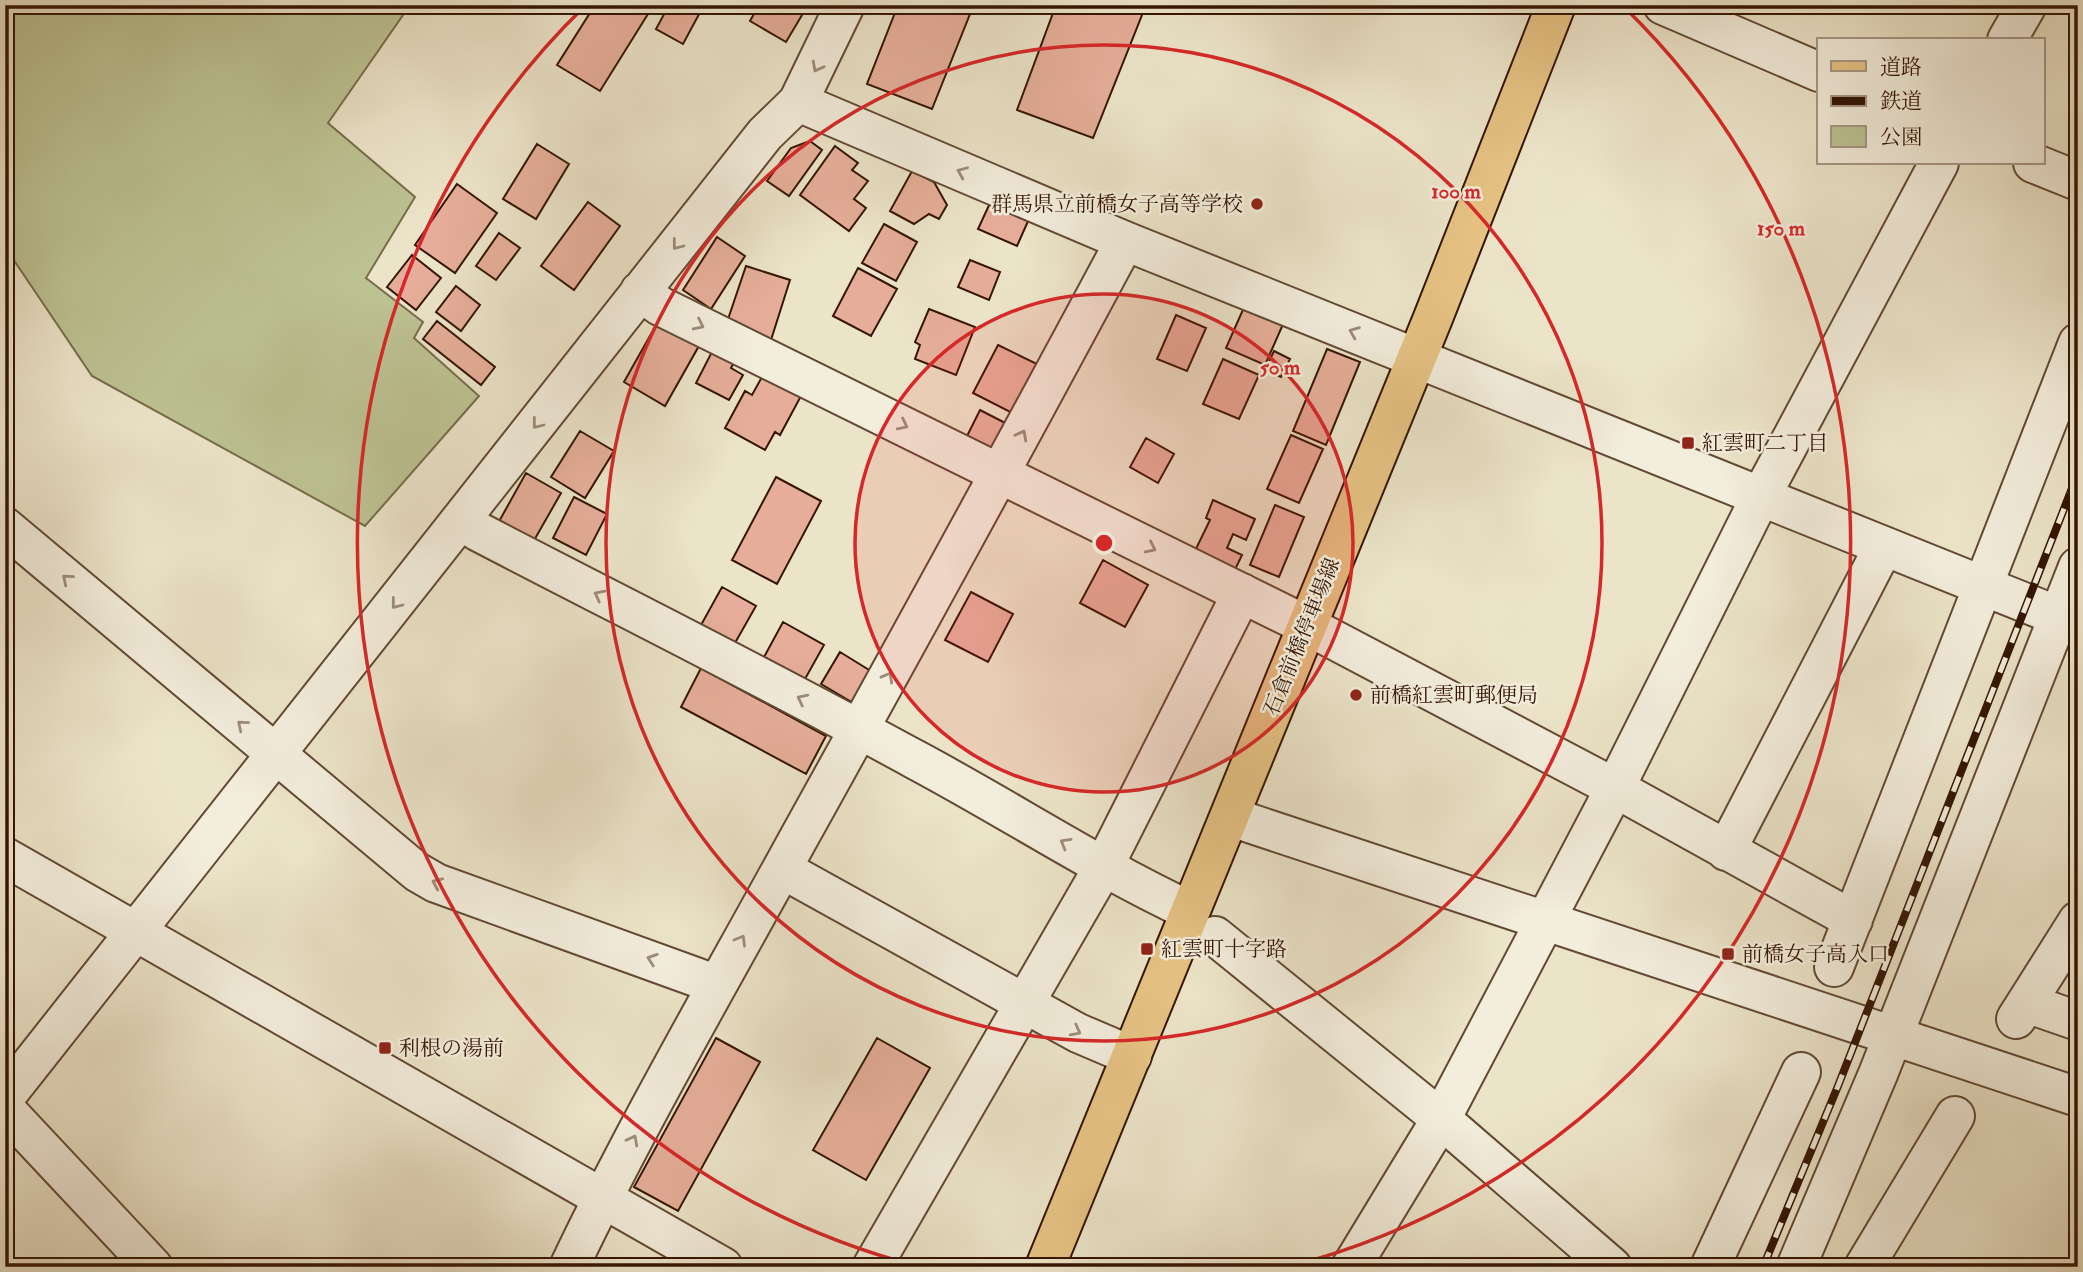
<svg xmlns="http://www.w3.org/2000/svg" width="2083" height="1272" font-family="'IM FELL Double Pica','Noto Serif JP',serif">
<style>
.green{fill:#bdc293;stroke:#786c4b;stroke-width:2}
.building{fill:#e6ae9a;stroke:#341503;stroke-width:2}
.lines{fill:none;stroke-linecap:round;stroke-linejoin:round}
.minor-casing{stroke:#624934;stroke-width:42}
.major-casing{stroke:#341503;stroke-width:42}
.minor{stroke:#f3eddc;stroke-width:38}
.major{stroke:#e6c284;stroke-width:38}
.rail-casing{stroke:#341503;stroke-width:8}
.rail{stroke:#f3eddc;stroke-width:5;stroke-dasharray:16;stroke-linecap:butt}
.oneway{stroke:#9d8c7a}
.ring{fill:none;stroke:#d62828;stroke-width:3.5}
.poi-dot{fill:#8f2418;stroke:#f3eddc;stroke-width:2.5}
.labels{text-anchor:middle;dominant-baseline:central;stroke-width:5;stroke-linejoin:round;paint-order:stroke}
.poi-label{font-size:21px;fill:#341503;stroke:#f3eddc;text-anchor:start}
.street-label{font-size:21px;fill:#341503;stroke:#f3eddc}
.centre{fill:#d62828;stroke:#f3eddc;stroke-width:3.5}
.ring-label{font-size:21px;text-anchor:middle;font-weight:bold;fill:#d62828;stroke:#f3eddc;stroke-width:5;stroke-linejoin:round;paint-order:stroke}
</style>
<rect width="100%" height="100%" fill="#ece4c9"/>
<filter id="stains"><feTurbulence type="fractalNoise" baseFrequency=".00286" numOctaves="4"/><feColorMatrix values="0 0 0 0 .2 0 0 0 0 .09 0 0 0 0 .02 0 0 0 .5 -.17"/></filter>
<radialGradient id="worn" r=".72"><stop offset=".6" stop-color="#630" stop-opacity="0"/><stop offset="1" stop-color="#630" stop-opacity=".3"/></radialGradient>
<path class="green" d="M5,5H410L328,123L415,197L366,278L423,322L414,338L479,396L365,526L92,376L5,247Z"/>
<path class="building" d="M595,5L653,6L600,91L557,65Z
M669,5H704L683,44L656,29Z
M759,5H808L786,42L750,21Z
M898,5H947L970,14L932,109L867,84Z
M1056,5H1146L1093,138L1017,110Z
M810,141L822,150L789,196L767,181L791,148Z
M537,144L569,164L536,219L503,199Z
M835,146L858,163L852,170L868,181L854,199L866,208L849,231L800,195Z
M912,171L934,182L947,205L939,219L929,214L914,224L890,211Z
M457,184L497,213L455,273L415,245Z
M588,202L620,226L574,290L541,266Z
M990,203L1029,219L1017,246L978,229Z
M884,224L917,242L896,281L862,263Z
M499,233L520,248L496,280L476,266Z
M717,237L745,256L711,309L683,290Z
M412,255L441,278L416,310L387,287Z
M970,260L1000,272L989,300L958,287Z
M746,266L790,280L771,340L726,325Z
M858,268L897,289L871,336L833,316Z
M456,286L480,305L461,331L436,312Z
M1245,305L1284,322L1265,365L1226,348Z
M929,309L975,327L956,375L915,359L920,345L915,342Z
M1176,315L1206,328L1187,371L1157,359Z
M659,320L700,344L665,406L624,382Z
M437,321L495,367L481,385L423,339Z
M717,342L739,354L731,368L743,375L729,400L696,383Z
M998,345L1039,365L1020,417L973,393Z
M1327,349L1360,362L1326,445L1293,431Z
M1274,351L1290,359L1281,377L1265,370Z
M1223,359L1259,375L1239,419L1203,404Z
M763,375L801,396L780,435L775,432L765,450L725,428L745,391L752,395Z
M980,410L1013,427L999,455L966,438Z
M580,431L614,451L585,498L551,477Z
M1291,435L1323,449L1299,503L1267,489Z
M1146,438L1174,454L1158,483L1130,467Z
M526,473L561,493L532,544L497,525Z
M776,477L821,501L777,584L732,560Z
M574,497L607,514L586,555L553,538Z
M1213,500L1255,519L1246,540L1233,534L1227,548L1242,555L1232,576L1192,557L1210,520L1206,518Z
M1275,505L1304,517L1279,577L1250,565Z
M1103,560L1148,585L1125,627L1080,603Z
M722,587L756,606L735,643L701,625Z
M971,592L1013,614L988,662L945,640Z
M783,622L824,645L805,679L764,657Z
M840,652L874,673L855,704L821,684Z
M701,668L826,736L806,774L681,707Z
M716,1038L760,1062L678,1211L634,1187Z
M877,1038L930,1068L866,1180L813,1150Z"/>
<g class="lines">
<defs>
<path id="minor" d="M1663,5L1819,72
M2007,40L2027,5
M798,102L1125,241L2078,624
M2033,163L2078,181
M640,291L660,306L1306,625L1615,788L1853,920
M462,521L479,532C625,608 772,681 916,760C1008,809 1096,867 1190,911
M5,527L417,872L436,883L715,984
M1231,817L2078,1097
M1726,851L1884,546
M5,857L723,1267
M782,869L1078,1033L1132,1056
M1215,936L1441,1119L1612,1267
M1834,967L2078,343
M2026,1003L2078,1021
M2016,1019L2078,921
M5,1097L765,134L798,102L845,5
M5,1109L153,1267
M569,1267C638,1122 719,984 796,843C907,643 1017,443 1125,241
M872,1267L1104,866L1242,593
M1351,1267L1441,1119L1615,788L1761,496L1939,163
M1710,1267L1801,1072
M1796,1267L1878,1074L2078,567
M1864,1267L1955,1116"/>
<path id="major" d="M1045,1267L1433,318L1556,5"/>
</defs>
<use href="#minor" class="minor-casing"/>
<use href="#major" class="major-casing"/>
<use href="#minor" class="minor"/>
<use href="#major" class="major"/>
<defs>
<path id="rail" d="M1763,1267L1838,1086L2078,473"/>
</defs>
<use href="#rail" class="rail-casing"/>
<use href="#rail" class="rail"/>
</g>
<defs><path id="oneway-chevron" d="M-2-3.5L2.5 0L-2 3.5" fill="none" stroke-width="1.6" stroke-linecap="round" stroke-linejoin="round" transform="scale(1.75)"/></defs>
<g class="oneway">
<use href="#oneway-chevron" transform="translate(817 67) rotate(118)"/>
<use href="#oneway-chevron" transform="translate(962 172) rotate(-157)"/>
<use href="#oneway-chevron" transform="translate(677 245) rotate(128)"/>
<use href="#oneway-chevron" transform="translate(699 325) rotate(26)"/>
<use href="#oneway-chevron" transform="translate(1354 332) rotate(-158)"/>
<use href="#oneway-chevron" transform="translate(537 424) rotate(128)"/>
<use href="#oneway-chevron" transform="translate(903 425) rotate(26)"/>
<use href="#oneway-chevron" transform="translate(1022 435) rotate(-62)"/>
<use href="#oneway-chevron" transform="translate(1151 548) rotate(26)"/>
<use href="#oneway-chevron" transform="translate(67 579) rotate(-140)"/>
<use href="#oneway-chevron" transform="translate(599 595) rotate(-153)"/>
<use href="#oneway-chevron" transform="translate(396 604) rotate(128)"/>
<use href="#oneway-chevron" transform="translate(888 677) rotate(-61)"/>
<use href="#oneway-chevron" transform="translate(802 699) rotate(-153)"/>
<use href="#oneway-chevron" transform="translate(242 725) rotate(-140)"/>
<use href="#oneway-chevron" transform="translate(1065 843) rotate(-150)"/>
<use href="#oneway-chevron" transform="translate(437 883) rotate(-156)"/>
<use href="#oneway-chevron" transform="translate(741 940) rotate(-60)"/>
<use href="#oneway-chevron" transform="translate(652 959) rotate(-161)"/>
<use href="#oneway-chevron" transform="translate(1076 1031) rotate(28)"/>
<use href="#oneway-chevron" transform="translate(633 1140) rotate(-62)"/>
</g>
<circle cx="1104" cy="543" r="249" fill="#d62828" fill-opacity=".12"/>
<g class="ring">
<circle cx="1104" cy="543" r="249"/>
<circle cx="1104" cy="543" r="498"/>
<path d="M917 1266A747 747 0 0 1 585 6M1623 6A747 747 0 0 1 1291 1266"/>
</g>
<g class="poi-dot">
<circle cx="1257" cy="204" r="7"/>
<rect x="1681" y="436" width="14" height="14" rx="3.5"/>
<circle cx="1356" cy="695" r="7"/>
<rect x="1140" y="942" width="14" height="14" rx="3.5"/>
<rect x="1721" y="947" width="14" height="14" rx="3.5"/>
<rect x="378" y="1041" width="14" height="14" rx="3.5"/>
</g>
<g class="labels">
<g class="poi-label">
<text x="1243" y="204" text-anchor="end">群馬県立前橋女子高等学校</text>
<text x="1702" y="443">紅雲町二丁目</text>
<text x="1370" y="695">前橋紅雲町郵便局</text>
<text x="1161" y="949">紅雲町十字路</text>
<text x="1742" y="954">前橋女子高入口</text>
<text x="399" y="1048">利根の湯前</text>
</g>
<g class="street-label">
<text transform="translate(1302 637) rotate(-68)">石倉前橋停車場線</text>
</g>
</g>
<circle cx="1104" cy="543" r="10" class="centre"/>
<g class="ring-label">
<text x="1456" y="198">100 m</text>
<text x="1781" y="235">150 m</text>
<text x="1280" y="374">50 m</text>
</g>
<rect width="2083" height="1272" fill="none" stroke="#ece4c9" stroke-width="28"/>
<rect x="7" y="7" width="2069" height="1258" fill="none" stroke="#341503" stroke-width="3.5"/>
<rect x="14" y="14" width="2055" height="1244" fill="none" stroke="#341503" stroke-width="2"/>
<rect x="1817" y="38" width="228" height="126" fill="#f3eddc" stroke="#a79785" stroke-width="2"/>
<rect x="1831" y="61" width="35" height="10" fill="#e6c284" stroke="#a79785" stroke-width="2"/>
<text x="1880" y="74" font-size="21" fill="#341503">道路</text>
<rect x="1831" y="96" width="35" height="10" fill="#341503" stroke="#a79785" stroke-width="2"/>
<text x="1880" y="108" font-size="21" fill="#341503">鉄道</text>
<rect x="1831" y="126" width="35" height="21" fill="#bdc293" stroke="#a79785" stroke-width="2"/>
<text x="1880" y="144" font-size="21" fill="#341503">公園</text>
<rect width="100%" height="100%" filter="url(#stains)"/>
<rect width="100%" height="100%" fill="url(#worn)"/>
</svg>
